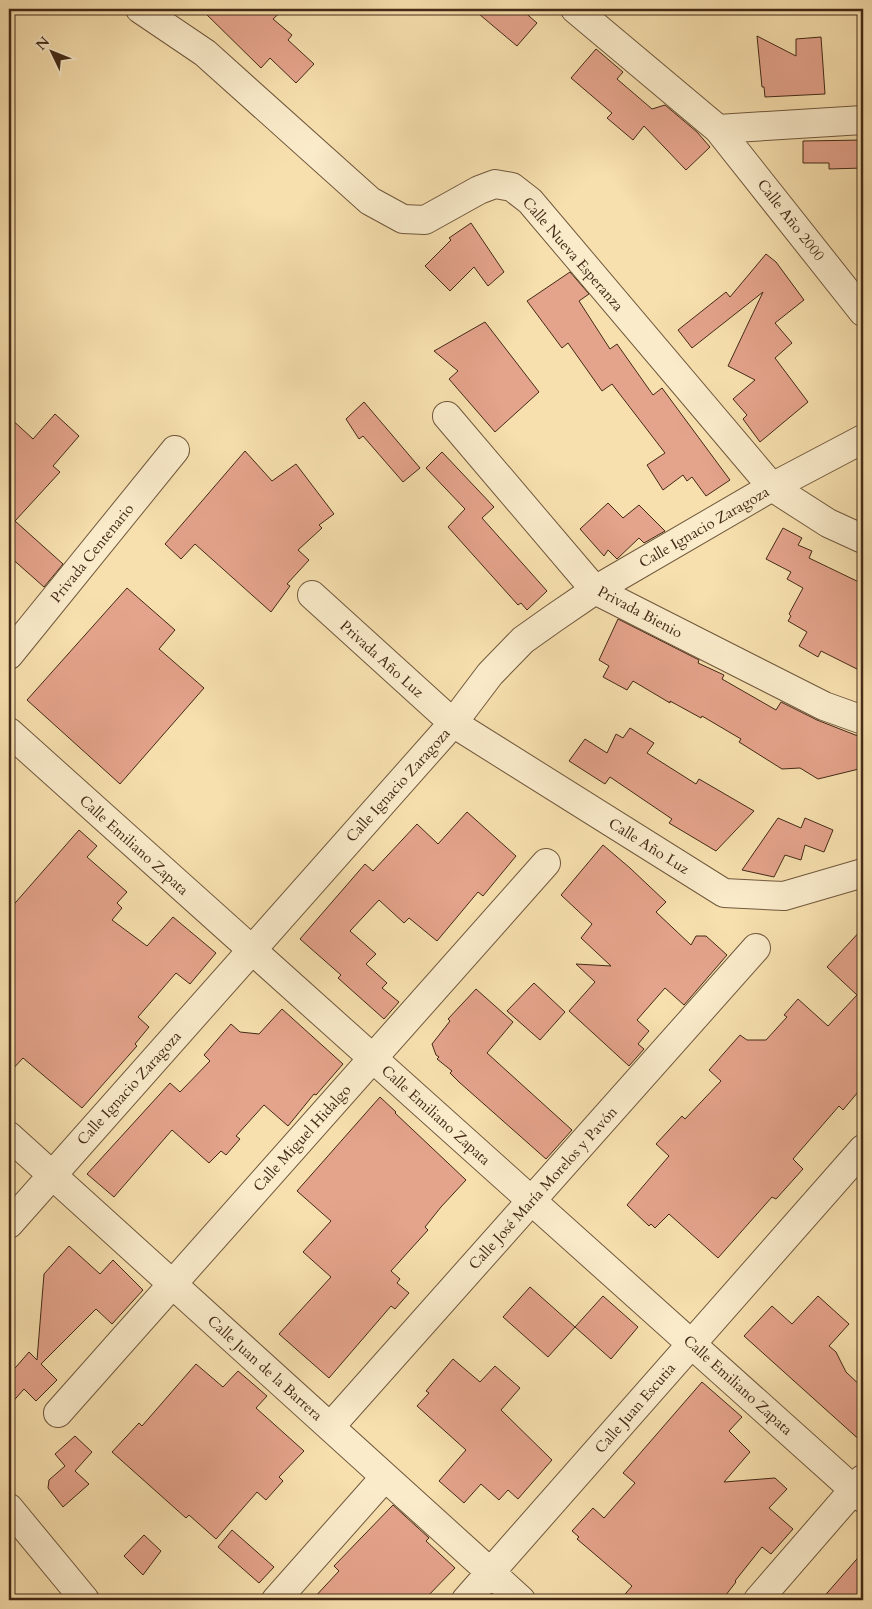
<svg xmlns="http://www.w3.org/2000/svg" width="872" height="1609" font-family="Cardo,serif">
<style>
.building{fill:#e4a38b;stroke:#432a17}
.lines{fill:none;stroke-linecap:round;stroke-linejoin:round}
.minor-casing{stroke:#70583d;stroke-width:30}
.minor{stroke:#faebca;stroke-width:28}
.labels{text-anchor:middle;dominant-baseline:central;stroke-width:4;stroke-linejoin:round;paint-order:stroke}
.street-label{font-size:15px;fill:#432a17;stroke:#faebca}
</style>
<rect width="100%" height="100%" fill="#f7e0ae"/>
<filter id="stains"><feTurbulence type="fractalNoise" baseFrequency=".004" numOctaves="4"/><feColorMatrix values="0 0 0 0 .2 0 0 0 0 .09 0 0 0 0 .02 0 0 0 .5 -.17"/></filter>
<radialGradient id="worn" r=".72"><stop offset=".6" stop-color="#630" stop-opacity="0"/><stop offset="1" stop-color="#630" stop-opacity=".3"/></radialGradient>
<path class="building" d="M201,9H284L273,19L292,35L288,40L314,64L296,83L270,58L261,68Z
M473,9H521L537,23L517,46Z
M757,36L796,56V39L821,37L825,94L765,97L764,87H762Z
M596,49L623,72L617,79L652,109L665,105L697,132L710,147L686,170L644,126L633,140L607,118L612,113L571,78Z
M863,140V168L829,169V163H803V141Z
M471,223L504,272L488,286L474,267L450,291L425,266L451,240L449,238Z
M766,254L776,262L804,300L775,323L792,343L775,358L808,402L760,442L743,419L747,415L733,399L755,380L728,366L763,292L692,348L678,330L726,292L730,297Z
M570,272L589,294L579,301L610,349L617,344L653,395L662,388L730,480L706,496L692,477L687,481L683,475L663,490L647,465L665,453L612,384L602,391L568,343L562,348L527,301Z
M485,322L539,392L495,432L449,379L458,371L434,351Z
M364,402L420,468L403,482L363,436L359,439L346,419Z
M55,414L79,436L53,466L60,472L15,521L63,564L44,587L9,556V417L33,439Z
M245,451L272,481L296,464L334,514L319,525L322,528L298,550L309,560L287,584L290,586L271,612L195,544L181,559L165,544Z
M442,452L494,507L482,518L547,591L527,610L521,603L518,605L448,527L465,509L426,468Z
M608,503L623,518L639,505L665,531L644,543L639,538L617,559L608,550L604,556L580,529Z
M783,528L802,538L798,545L812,551L809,558L863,584V672L821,651L818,657L799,646L807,632L788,621L791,616L789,614L803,588L787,579L791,572L766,559Z
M127,588L175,630L159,649L204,688L120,784L27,700Z
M618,619L699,660L698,663L724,675L722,679L776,710L781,702L817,720L863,738V768L818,779L800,768L782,769L739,742L741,739L702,716L701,718L670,701V703L633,681L627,690L603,677L609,666L599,660Z
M630,728L654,743L647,753L696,784L699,779L754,811L716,851L669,823L672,819L610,777L605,784L569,761L585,739L607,753L616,734L623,738Z
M467,812L516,856L483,896L478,892L437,941L409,918L404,923L379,900L350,931L376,954L366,964L387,983L382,988L399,1002L384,1019L338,978L341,975L300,939L365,864L373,871L417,824L438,844Z
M778,818L801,828L805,818L833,830L824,852L805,845L801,860L785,855L774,877L742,870Z
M79,830L97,846L87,857L127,892L117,903L122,908L112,920L147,946L173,917L216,953L190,984L176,973L138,1017L149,1027L135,1044L137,1046L82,1108L23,1058L9,1073V910Z
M603,845L630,868L666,902L656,912L691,945L696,936H706L727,955L684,1005L665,988L637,1020L649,1031L638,1044L644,1049L629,1066L569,1011L595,982L576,964L611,966L581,938L592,924L561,895Z
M863,928V1086L843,1110L839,1106L793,1159L803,1169L776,1199L772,1197L718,1258L669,1214L655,1228L651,1224L649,1226L627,1205L669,1156L656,1144L682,1116L685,1119L721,1081L709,1070L740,1035L747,1040H766L787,1017L784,1015L798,999L828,1026L857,995L827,967Z
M534,983L565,1012L540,1040L507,1011Z
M476,989L513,1022L487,1053L572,1130L546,1159L459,1082L450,1073L452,1071L437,1059L439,1057L436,1055L432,1044L450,1021L448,1019Z
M282,1009L343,1064L316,1095L314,1094L288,1126L264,1105L236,1136L240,1139L226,1155L221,1151L209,1163L172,1130L114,1197L87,1174L170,1083L180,1092L210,1061L204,1055L231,1024L240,1032L259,1034Z
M380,1097L396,1112L395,1113L466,1180L441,1207L425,1227L428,1230L391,1271L400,1279L397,1283L409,1293L395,1309L391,1306L329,1378L279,1334L331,1277L303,1252L331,1221L297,1191Z
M69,1246L100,1274L113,1260L143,1290L112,1324L96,1309L41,1364L57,1380L36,1401L24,1389L9,1406V1375L29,1352L37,1360L44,1274Z
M530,1287L575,1327L548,1357L503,1317Z
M603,1296L638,1327L611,1359L575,1327Z
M818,1296L849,1324L829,1346L836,1352L846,1372L863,1388V1443L744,1336L772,1306L792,1324Z
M453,1359L480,1382L495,1366L520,1388L501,1410L552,1460L518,1499L508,1490L499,1500L481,1484L464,1503L439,1481L466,1450L417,1406L429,1393L426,1391Z
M196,1364L223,1387L238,1371L267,1396L256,1408L304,1451L279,1477L283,1481L266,1500L257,1492L216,1539L189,1515L186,1518L112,1452L139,1423L142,1426Z
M702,1382L742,1417L729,1431L750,1452L724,1482L775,1478L787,1489L769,1508L793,1529L771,1554L762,1547L735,1581L736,1582L722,1600H620L632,1586L577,1539L579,1537L572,1531L593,1508L604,1518L635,1483L623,1473Z
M75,1436L92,1452L75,1471L89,1484L63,1507L48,1488L49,1480L65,1466L55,1454Z
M393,1505L429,1538L426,1541L455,1568L424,1600H312L339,1571L334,1566Z
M232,1530L274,1567L259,1583L218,1547Z
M144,1535L161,1551L143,1575L124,1556Z
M863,1552V1600H821Z"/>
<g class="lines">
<defs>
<path id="minor" d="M140,9L205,53L370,201L403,219L425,220L479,190L495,184L512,187L530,201L772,487L828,523L863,539
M575,9L718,129L863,312
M718,129L863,120
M447,416L595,590L824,706L863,720
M312,595L453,723L724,893L784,896L863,873
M9,655L175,450
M9,732L863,1498
M9,1136L521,1600
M9,1224L453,723L490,674L523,640L554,618L595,590L772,487L863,439
M58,1413L546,863
M330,1427L756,948
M9,1508L85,1600
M276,1600L385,1477
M466,1600L863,1149
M758,1600L863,1479"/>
</defs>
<use href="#minor" class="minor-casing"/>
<use href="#minor" class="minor"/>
</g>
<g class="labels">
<g class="street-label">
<text transform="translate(791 220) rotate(52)">Calle Año 2000</text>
<text transform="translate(573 254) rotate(49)">Calle Nueva Esperanza</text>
<text transform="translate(704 527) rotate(-30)">Calle Ignacio Zaragoza</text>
<text transform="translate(92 553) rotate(-51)">Privada Centenario</text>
<text transform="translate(640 612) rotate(28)">Privada Bienio</text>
<text transform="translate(382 659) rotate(42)">Privada Año Luz</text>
<text transform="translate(398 785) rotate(-48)">Calle Ignacio Zaragoza</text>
<text transform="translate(134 845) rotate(42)">Calle Emiliano Zapata</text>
<text transform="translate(649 846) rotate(32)">Calle Año Luz</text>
<text transform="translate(129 1088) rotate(-48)">Calle Ignacio Zaragoza</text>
<text transform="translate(436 1115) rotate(42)">Calle Emiliano Zapata</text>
<text transform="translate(302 1138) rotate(-48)">Calle Miguel Hidalgo</text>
<text transform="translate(543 1188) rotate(-48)">Calle José María Morelos y Pavón</text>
<text transform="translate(265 1368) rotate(42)">Calle Juan de la Barrera</text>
<text transform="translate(738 1385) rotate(42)">Calle Emiliano Zapata</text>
<text transform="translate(635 1408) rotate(-49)">Calle Juan Escutia</text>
</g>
</g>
<rect width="872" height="1609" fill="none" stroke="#f7e0ae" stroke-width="30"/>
<rect x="10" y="10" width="852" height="1589" fill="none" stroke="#432a17" stroke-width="2.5"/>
<rect x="15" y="15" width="842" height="1579" fill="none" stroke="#432a17"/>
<g transform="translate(52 52) rotate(313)" stroke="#faebca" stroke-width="4" paint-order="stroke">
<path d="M0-4L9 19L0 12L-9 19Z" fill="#432a17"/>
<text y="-8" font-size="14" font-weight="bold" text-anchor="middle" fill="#432a17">N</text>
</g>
<rect width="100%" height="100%" filter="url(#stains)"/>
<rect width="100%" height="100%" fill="url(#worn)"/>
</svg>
